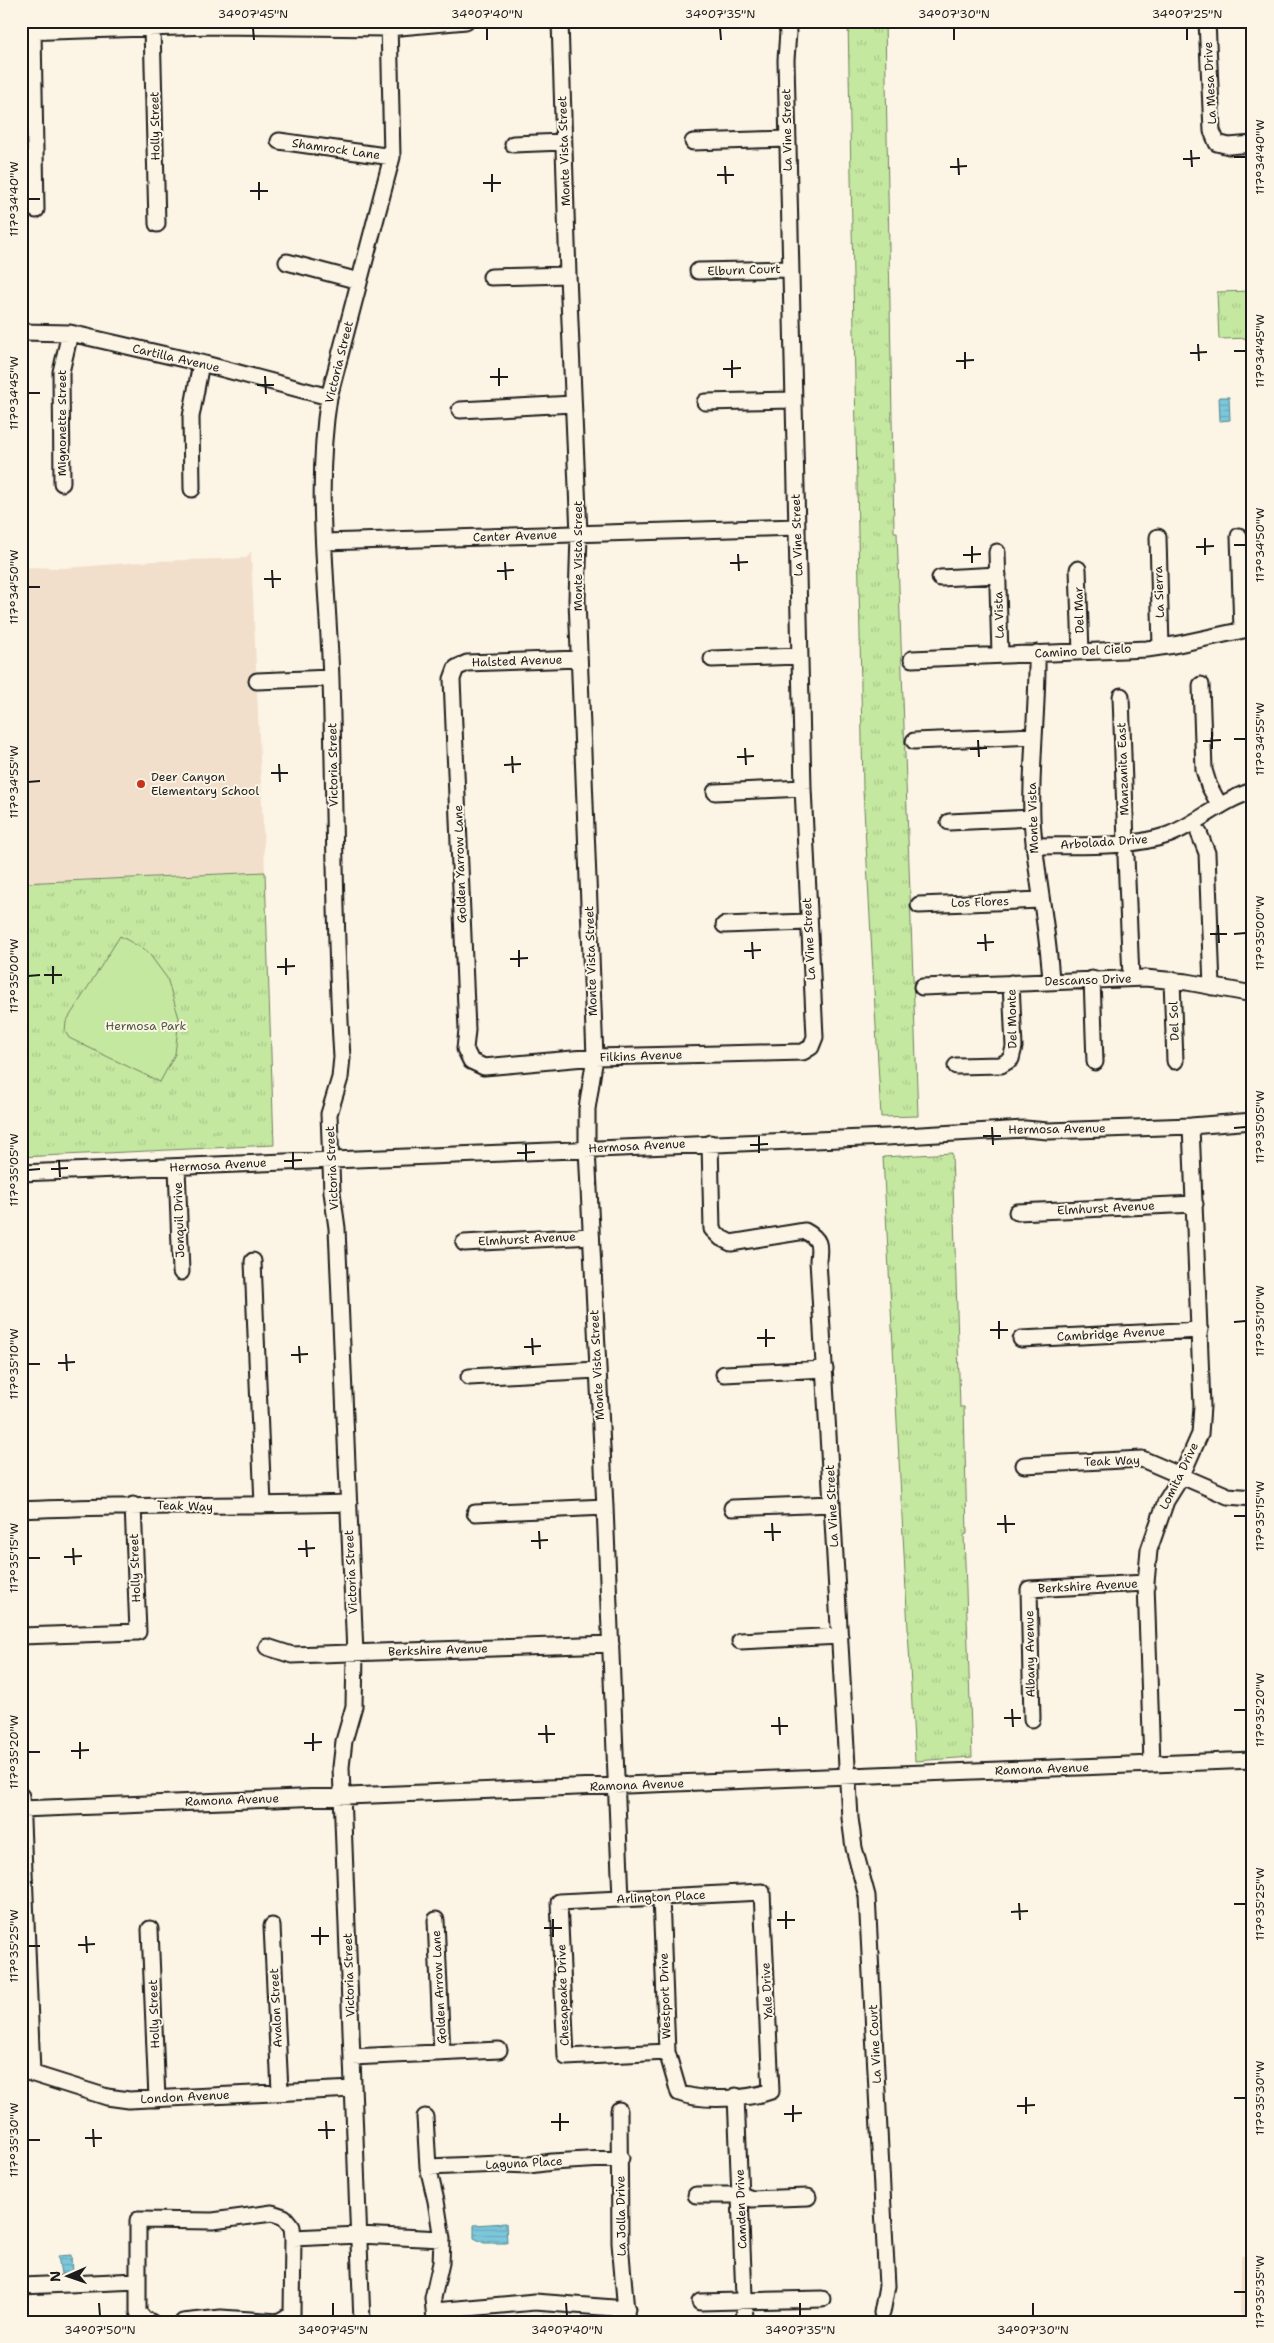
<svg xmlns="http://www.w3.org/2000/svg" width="1274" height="2343" font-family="'Shantell Sans',sans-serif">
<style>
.built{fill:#f2dfcb}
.park{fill:url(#park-tufts);stroke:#70825e}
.pitch{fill:#c5e8a1;stroke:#70825e}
.water{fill:url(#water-rules);stroke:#55838e}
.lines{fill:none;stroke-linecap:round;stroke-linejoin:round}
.minor-casing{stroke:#1c1c1c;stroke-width:19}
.minor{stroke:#fcf5e5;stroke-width:15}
.ticks{fill:none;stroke:#1c1c1c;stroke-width:2}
.poi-dot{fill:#c8321e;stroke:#fcf5e5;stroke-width:2}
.labels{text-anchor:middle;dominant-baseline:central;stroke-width:4;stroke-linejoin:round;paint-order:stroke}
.street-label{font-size:12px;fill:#1c1c1c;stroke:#fcf5e5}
.poi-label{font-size:12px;fill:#1c1c1c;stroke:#fcf5e5;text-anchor:start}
.park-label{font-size:12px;fill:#4f5944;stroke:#fcf5e5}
.neatline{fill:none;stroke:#1c1c1c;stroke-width:2}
.ticks-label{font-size:12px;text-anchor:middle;fill:#1c1c1c}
</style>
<defs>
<pattern id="park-tufts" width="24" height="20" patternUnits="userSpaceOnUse" patternTransform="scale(1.25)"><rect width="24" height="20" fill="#c5e8a1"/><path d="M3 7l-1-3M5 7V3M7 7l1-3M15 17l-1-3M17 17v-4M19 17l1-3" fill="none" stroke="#a9c68a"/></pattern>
<pattern id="water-rules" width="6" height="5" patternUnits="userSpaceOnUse" patternTransform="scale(1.25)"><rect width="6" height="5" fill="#7bc7da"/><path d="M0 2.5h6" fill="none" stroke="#6aaaba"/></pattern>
</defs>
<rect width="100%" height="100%" fill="#fcf5e5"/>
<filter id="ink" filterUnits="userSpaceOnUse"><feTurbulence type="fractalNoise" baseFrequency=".02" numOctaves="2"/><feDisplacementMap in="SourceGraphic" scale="10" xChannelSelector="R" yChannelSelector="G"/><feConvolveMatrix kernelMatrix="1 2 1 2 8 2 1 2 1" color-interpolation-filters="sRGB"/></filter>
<g filter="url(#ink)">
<path class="built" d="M251,551L265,872L21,883V567L64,568L154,561L246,558Z
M1253,2255V2322H1246L1240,2312L1241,2256Z"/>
<path class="park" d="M848,21H885L894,532H897L918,1116L881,1117L863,790Z
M1253,291V338L1219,339L1217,292Z
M265,872L274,1145L21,1157V883Z
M952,1153L960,1407H964L967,1534L964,1535L972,1757L915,1761L883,1157Z"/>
<path class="pitch" d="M120,936L147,951L167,978L179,1018L175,1054L160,1082L69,1038L65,1031L66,1022Z"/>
<path class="water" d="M1219,397H1229L1230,420L1220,421Z
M506,2223L507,2243H484L474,2238V2225Z
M71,2255L72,2274H61L58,2256Z"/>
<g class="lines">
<defs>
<path id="minor" d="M560,21L568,275L579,534L577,600L595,1057L587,1109V1149L605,1507L621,1899
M1207,21L1212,131L1217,143L1229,146L1253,144
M152,27L157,224
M33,31L36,210
M21,32L210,26L389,28L466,21
M279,141L392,157
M693,142L788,139
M513,144L563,142
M287,262L359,281
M698,271L790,269
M491,277L568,275
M21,332L70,333L201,363L329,397
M705,402L793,400
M460,410L573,404
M62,483L61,372L70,333
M192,489L191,417L201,363
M1239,536L1242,630
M1158,537L1161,647
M324,542L797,527
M997,552L1000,655
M1078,569L1081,652
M940,578L998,575
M1037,653C1038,709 1030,763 1032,818C1035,873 1048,926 1051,981
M579,659L467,663L456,668L452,679L467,1030L465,1049L471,1061L484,1067L595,1057L803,1052L811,1047L815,1037L803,788L786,60L788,32L785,21
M712,659L800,656
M912,659L1147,649L1174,645L1253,628
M257,681L331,678
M1201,685L1204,770L1209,786L1220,806
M1121,696L1126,843
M914,741L1034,736
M715,792L803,788
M949,822L1032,818
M1199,833L1207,853L1212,987
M1034,846C1077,845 1126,849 1168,835C1198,824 1221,800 1253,791
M1126,856L1131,978
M919,905L1041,900
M724,925L808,922
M1092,979L1095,1062
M1172,980L1175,1061
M922,987L1145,978L1187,982L1253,994
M956,1066L1001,1065L1011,1059L1014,1047L1011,983
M710,1143L712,1229L721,1238L731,1243L805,1231C820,1239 820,1245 818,1260L850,1818L854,1848L867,1896L887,2286L882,2313
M177,1167L181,1272
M21,1173L887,1137L1025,1129L1048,1131L1191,1126L1253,1121
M1017,1212L1195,1204
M464,1243L591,1236
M253,1261L263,1505
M1021,1339L1200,1330
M724,1374L825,1369
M469,1377L597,1370
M1024,1465L1142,1459L1228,1496L1253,1498
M732,1508L832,1504
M21,1510C131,1505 239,1506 349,1503
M475,1513L605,1507
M21,1636L138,1632L133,1505
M740,1641L840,1636
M267,1647L292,1655L611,1644
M1032,1719L1029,1589L1146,1583
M1152,1764L1146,1583L1149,1550L1166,1501L1181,1477L1200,1434L1202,1406L1191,1126
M21,1796L32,2073
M21,1809L1253,1760
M661,1897L667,2052L679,2093C702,2102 749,2099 771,2091L762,1892L559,1902L566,2057L667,2052
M436,1920L442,2053
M272,1926L280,2091
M150,1929L157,2099
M352,2057L499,2050
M21,2070L107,2097L129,2100L353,2089
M736,2096L745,2322
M619,2110L620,2243L627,2322
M425,2117L428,2167L436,2201L442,2239L441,2263L433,2298L435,2322
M428,2167L500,2164L529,2165L552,2162L621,2158
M696,2195H741L752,2199L808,2197
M293,2238L359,2235L442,2239
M22,2286L138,2281
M700,2302L822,2299
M435,2311L535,2302L627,2309
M151,2322L145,2320L138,2312V2220L213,2221L272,2213L284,2217L292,2227L293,2238L292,2314L278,2322L221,2318L183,2322
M362,2322L341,1767L344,1741L354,1706L355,1653L337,1228L332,1192L329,1114L340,1078L342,1057C334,931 335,805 331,680C328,585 314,491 329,397L392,157L389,21"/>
</defs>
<use href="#minor" class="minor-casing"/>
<use href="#minor" class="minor"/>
</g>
</g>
<path class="ticks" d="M253,28L254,40M487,28V40M720,28L721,40M954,28V40M1187,28V40M1191,150L1192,167M1234,157H1246M958,158L959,175M1183,159L1200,158M725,166L726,184M950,167L967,166M492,174V192M717,175H734M259,182V200M483,183H501M250,191H268M28,199H40M1198,344L1199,361M1234,351H1246M965,352V369M1190,353L1207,352M732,360V378M956,361L974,360M499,368V386M723,369L741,368M265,376L266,394M490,377H508M257,385H274M28,393H40M1205,538V555M1234,545H1246M972,546V563M1196,547L1214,546M738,554L739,571M963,555L981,554M505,562L506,580M730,563L748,562M272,570L273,588M497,571L514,570M264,579H281M28,587H40M1212,732V749M1234,739H1246M978,740L979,757M1203,741L1221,740M745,748L746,765M970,749L987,748M512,756L513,773M737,757L754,756M279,764L280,782M504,765L521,764M271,773H288M28,782L40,781M1218,925L1219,943M985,934L986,951M1210,934H1227M1234,934L1246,933M752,942L753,959M977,943L994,942M519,950V967M744,951L761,950M286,958V975M510,959L528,958M53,966V984M277,967L295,966M44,975H62M28,976L40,975M992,1127L993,1145M1234,1128L1246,1127M759,1136V1153M983,1136H1001M526,1144V1161M750,1145L768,1144M293,1152V1169M517,1153L535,1152M59,1160L60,1177M284,1161L302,1160M51,1169L68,1168M28,1170L40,1169M999,1321V1339M1234,1322L1246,1321M766,1329V1347M990,1330H1008M532,1338L533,1355M757,1338H775M299,1346L300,1363M524,1347L541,1346M66,1354L67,1371M291,1355L308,1354M58,1363L75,1362M28,1364H40M1005,1515L1006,1533M1234,1516H1246M772,1523L773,1541M997,1524H1015M539,1531L540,1549M764,1532H781M306,1540L307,1557M531,1541L548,1540M73,1548L74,1565M298,1549L315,1548M64,1557L82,1556M28,1558H40M1012,1709L1013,1727M1234,1710H1246M779,1717L780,1735M1004,1718H1021M546,1725L547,1743M771,1726H788M313,1733V1751M538,1734H555M80,1742V1759M304,1743L322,1742M71,1751L89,1750M28,1752H40M1019,1903L1020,1920M1234,1904H1246M786,1911V1929M1011,1912L1028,1911M553,1919V1937M777,1920H795M320,1927V1945M544,1928H562M86,1936L87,1953M311,1936H329M78,1945L95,1944M28,1946H40M1026,2097V2114M1234,2098H1246M793,2105V2122M1017,2106L1035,2105M560,2113V2131M784,2114L802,2113M326,2121L327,2139M551,2122H569M93,2129L94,2147M318,2130H335M85,2138H102M28,2140H40M1234,2292H1246M99,2303L100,2316M333,2303V2316M566,2303L567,2316M800,2303V2316M1033,2303V2316"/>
<circle class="poi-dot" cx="141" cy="784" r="5"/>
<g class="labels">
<g class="street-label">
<text transform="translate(1210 83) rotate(-93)">La Mesa Drive</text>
<text transform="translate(155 126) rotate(-91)">Holly Street</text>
<text transform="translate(787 130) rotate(-91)">La Vine Street</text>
<text transform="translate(336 149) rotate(8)">Shamrock Lane</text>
<text transform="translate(564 151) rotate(-92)">Monte Vista Street</text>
<text transform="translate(744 270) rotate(-2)">Elburn Court</text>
<text transform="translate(176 358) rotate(13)">Cartilla Avenue</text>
<text transform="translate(339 362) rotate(-76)">Victoria Street</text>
<text transform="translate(62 423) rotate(-90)">Mignonette Street</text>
<text transform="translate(797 535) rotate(-92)">La Vine Street</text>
<text transform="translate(515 536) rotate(-2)">Center Avenue</text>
<text transform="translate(578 556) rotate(-90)">Monte Vista Street</text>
<text transform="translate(1159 592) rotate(-92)">La Sierra</text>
<text transform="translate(1079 610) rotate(-92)">Del Mar</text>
<text transform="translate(999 615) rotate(-92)">La Vista</text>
<text transform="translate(1083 651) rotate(-3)">Camino Del Cielo</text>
<text transform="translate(517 661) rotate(-2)">Halsted Avenue</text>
<text transform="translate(333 765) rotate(-91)">Victoria Street</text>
<text transform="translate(1123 769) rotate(-92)">Manzanita East</text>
<text transform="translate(1033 818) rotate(-92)">Monte Vista</text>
<text transform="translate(1104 842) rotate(-4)">Arbolada Drive</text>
<text transform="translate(460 864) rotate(-92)">Golden Yarrow Lane</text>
<text transform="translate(980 902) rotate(-2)">Los Flores</text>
<text transform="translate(809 939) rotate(-93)">La Vine Street</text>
<text transform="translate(591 961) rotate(-92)">Monte Vista Street</text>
<text transform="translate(1088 980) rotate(-2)">Descanso Drive</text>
<text transform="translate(1012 1019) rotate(-91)">Del Monte</text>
<text transform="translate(1174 1021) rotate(-92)">Del Sol</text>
<text transform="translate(641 1056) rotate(-2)">Filkins Avenue</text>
<text transform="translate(1057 1129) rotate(-1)">Hermosa Avenue</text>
<text transform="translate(637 1146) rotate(-3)">Hermosa Avenue</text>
<text transform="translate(218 1165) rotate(-3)">Hermosa Avenue</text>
<text transform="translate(332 1168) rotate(-93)">Victoria Street</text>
<text transform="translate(1106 1208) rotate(-3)">Elmhurst Avenue</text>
<text transform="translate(179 1220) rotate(-92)">Jonquil Drive</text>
<text transform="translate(527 1239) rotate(-3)">Elmhurst Avenue</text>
<text transform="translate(1111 1334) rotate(-3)">Cambridge Avenue</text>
<text transform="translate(597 1365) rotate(-93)">Monte Vista Street</text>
<text transform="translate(1112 1461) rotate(-2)">Teak Way</text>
<text transform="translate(1179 1476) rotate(-64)">Lomita Drive</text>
<text transform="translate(185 1506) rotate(2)">Teak Way</text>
<text transform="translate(832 1506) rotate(-93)">La Vine Street</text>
<text transform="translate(135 1568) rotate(-92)">Holly Street</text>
<text transform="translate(351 1572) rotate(-93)">Victoria Street</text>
<text transform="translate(1088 1586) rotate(-3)">Berkshire Avenue</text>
<text transform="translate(438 1650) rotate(-2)">Berkshire Avenue</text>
<text transform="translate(1030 1654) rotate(-91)">Albany Avenue</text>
<text transform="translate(1042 1769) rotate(-2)">Ramona Avenue</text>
<text transform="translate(637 1785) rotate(-2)">Ramona Avenue</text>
<text transform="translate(232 1800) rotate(-2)">Ramona Avenue</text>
<text transform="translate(661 1897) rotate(-3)">Arlington Place</text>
<text transform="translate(349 1975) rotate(-92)">Victoria Street</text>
<text transform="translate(439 1987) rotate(-93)">Golden Arrow Lane</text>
<text transform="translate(767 1991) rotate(-93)">Yale Drive</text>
<text transform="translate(563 1995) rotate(-92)">Chesapeake Drive</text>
<text transform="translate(665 1996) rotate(-92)">Westport Drive</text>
<text transform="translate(276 2008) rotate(-93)">Avalon Street</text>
<text transform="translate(154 2014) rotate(-92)">Holly Street</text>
<text transform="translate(875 2044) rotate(-93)">La Vine Court</text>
<text transform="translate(185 2097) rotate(-3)">London Avenue</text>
<text transform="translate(524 2163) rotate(-3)">Laguna Place</text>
<text transform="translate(741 2209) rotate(-92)">Camden Drive</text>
<text transform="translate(621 2216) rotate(-91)">La Jolla Drive</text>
</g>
<g class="poi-label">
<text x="151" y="777">Deer Canyon<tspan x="151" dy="14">Elementary School</tspan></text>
</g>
<g class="park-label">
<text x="146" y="1026">Hermosa Park</text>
</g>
</g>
<rect width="1274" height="2343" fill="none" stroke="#fcf5e5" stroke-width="55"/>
<g transform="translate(68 2276) rotate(268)" stroke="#fcf5e5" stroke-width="4" paint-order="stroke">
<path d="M0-4L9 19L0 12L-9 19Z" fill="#1c1c1c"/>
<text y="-8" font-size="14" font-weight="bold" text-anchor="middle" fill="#1c1c1c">N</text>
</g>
<rect x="28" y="28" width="1218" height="2288" class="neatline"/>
<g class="ticks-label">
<text x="253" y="18">34°07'45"N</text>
<text x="487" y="18">34°07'40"N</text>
<text x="720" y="18">34°07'35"N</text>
<text x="954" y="18">34°07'30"N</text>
<text x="1187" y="18">34°07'25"N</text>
<text transform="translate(1260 157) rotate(-90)" y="4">117°34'40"W</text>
<text transform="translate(14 199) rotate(-90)" y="4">117°34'40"W</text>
<text transform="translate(1260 351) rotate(-90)" y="4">117°34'45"W</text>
<text transform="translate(14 393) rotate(-90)" y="4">117°34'45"W</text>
<text transform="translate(1260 545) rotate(-90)" y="4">117°34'50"W</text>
<text transform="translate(14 587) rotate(-90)" y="4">117°34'50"W</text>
<text transform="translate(1260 739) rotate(-90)" y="4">117°34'55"W</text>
<text transform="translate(14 782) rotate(-90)" y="4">117°34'55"W</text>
<text transform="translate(1260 933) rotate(-90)" y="4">117°35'00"W</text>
<text transform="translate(14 976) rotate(-90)" y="4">117°35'00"W</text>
<text transform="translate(1260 1127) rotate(-90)" y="4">117°35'05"W</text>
<text transform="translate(14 1170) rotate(-90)" y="4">117°35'05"W</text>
<text transform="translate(1260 1321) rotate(-90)" y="4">117°35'10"W</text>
<text transform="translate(14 1364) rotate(-90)" y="4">117°35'10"W</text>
<text transform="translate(1260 1516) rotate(-90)" y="4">117°35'15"W</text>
<text transform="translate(14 1558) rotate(-90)" y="4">117°35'15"W</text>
<text transform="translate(1260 1710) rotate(-90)" y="4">117°35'20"W</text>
<text transform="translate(14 1752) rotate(-90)" y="4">117°35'20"W</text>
<text transform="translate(1260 1904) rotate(-90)" y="4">117°35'25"W</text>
<text transform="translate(14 1946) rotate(-90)" y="4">117°35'25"W</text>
<text transform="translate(1260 2098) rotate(-90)" y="4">117°35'30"W</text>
<text transform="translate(14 2140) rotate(-90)" y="4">117°35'30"W</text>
<text transform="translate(1260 2292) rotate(-90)" y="4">117°35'35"W</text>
<text x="100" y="2334">34°07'50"N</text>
<text x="333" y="2334">34°07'45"N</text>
<text x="567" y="2334">34°07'40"N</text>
<text x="800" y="2334">34°07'35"N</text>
<text x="1033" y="2334">34°07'30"N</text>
</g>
</svg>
